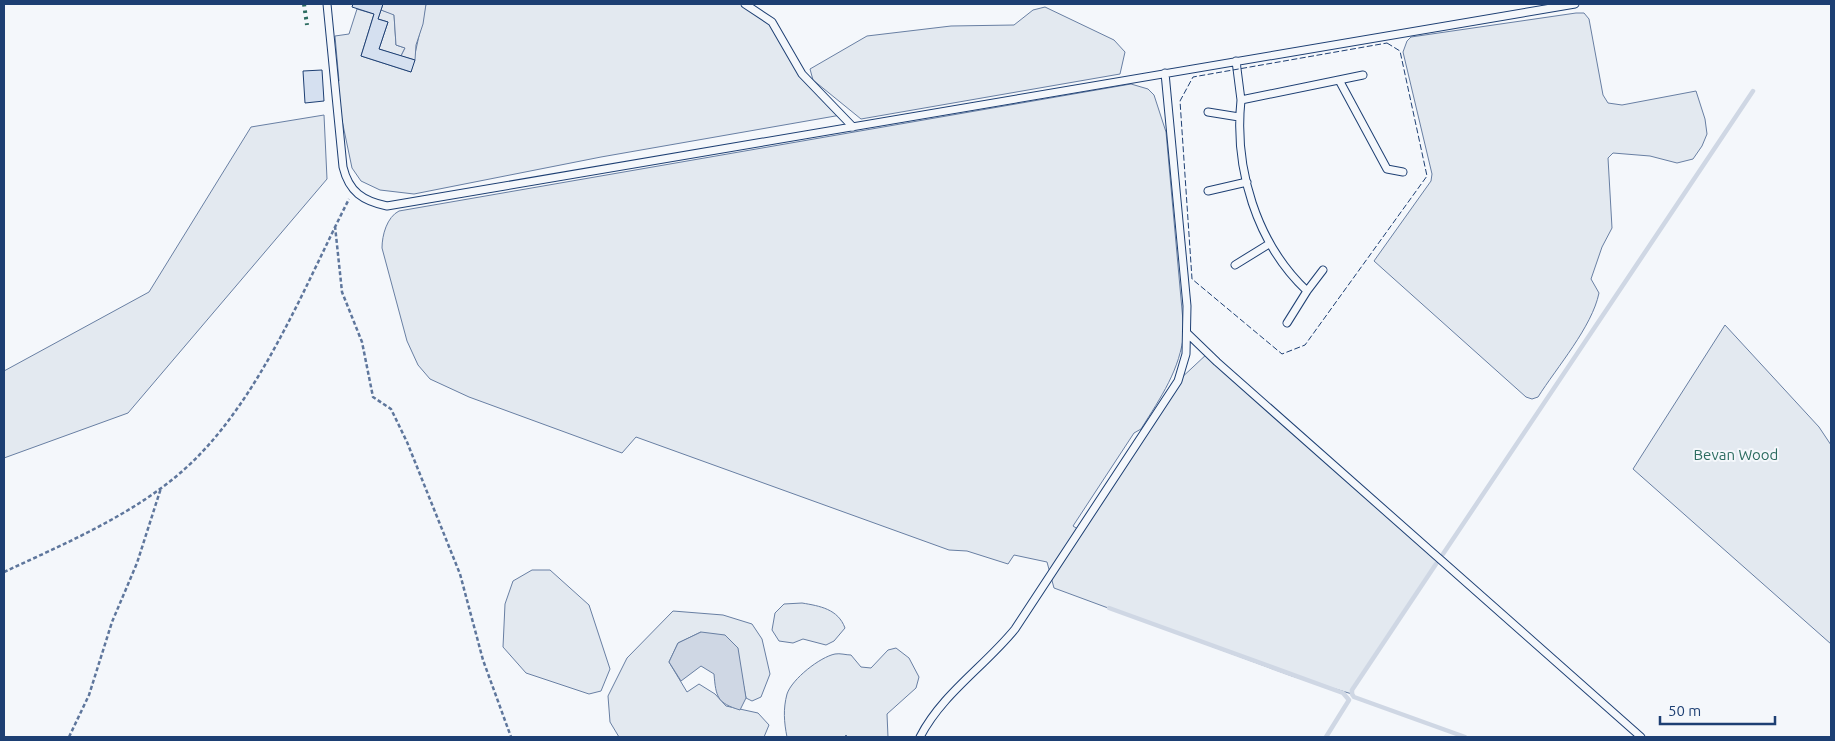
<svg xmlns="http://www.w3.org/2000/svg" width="1835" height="741" font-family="Ubuntu,sans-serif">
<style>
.green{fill:#e3e9f0;stroke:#687fa3}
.parking{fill:#e3e8f0;stroke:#687fa3}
.water{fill:#cfd7e4;stroke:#687fa3}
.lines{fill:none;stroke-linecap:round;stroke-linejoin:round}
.stream{stroke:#cfd7e4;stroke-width:4.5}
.building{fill:#d5e0f0;stroke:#1d3f73}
.service-casing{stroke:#1d3f73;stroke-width:9}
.path{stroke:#5e769c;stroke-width:2.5;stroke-dasharray:4 2.5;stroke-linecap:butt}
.service{stroke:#f4f7fb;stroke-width:7}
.hedge{stroke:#2c6c60;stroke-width:4;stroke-dasharray:2.5 4;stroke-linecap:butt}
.fence{stroke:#1d3f73;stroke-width:1;stroke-dasharray:6 2.5;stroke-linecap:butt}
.labels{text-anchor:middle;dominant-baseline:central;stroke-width:4;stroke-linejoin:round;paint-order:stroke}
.park-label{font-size:15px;fill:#2c6c60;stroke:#f4f7fb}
</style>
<rect width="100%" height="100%" fill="#f4f7fb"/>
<path class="green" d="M426,4H745L772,22L802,74L841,115L601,157L414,194L380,190L361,181L352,168L334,82L339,81L335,36L349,34L357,9L374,14L361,56L411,72Z
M1045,7L1114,40L1125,52L1120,74L861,119L813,80L810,69L867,36L951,26L1014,25L1033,10Z
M381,10L394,14L396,45L405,48L401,56L379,49L388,22L378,19Z
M1576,13H1584L1589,19L1603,95L1608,103L1622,105L1696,91L1705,119L1707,134L1702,146L1693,159L1677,163L1650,156L1613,153L1608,158L1612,228L1602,247L1591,279L1599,293C1592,327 1557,367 1538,397L1532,399L1526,397L1374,261L1431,181L1432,174L1403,52L1407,41L1411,37Z
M1131,84L1148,89L1154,95L1166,132L1184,332C1180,370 1161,397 1141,429L1134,433L1073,526L1081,531L1178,381L1208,353L1440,559L1352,690V694L1292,676L1054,588L1047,562L1014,555L1008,564L967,551L949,550L636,437L622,453L469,397L430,379L418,365L407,341L382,248C382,235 387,217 399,211Z
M324,115L327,179L128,413L4,458V371L149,292L251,127Z
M1725,325L1819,427L1831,445V644L1633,469Z
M532,570H550L589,605L610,669L601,691L589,694L526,673L503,647L505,604L513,581Z
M802,603C820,606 838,609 845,628L834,641L826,645L803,639L793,643L779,641L772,630L775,613L784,604Z
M673,611L723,615L752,624L762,639L770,674L761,697L752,701L746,698L742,678L701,632L678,643L669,662L687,692L699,684L715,694L726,706L758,713L769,725L764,737H619L610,722L608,696L627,658Z
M896,648L909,658L919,677L916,688L887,714L888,737H848L846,735L844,737H787C784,722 783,709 787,694C792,679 820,657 835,654C840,653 846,655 851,655L861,667L871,668L888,650Z"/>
<path class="parking" d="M383,4H426L423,24L416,45L415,60L401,56L405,48L396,45L394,15L381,10Z"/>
<path class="water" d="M701,632L725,635L738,648L746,698L740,710C717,703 716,697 714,674L701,666L681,681L669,662L678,643Z"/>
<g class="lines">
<path class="stream" d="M1443,554L1753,91
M1436,564L1352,690V694L1354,697L1465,737
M1109,608L1343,693L1349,700L1326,737"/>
</g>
<path class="building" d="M353,4H383L378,19L388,22L379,49L415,60L411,72L361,56L374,14L352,7Z
M322,70L324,101L305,103L303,71Z"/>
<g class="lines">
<defs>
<path id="service" d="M327,4L343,167C349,192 363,201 387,206L1575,4
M745,4L772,22L802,74L853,127
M1236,61L1241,100L1363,75
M1339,80L1387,169L1403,172
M1241,100C1234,168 1256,243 1307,291L1323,270
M1208,112L1239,117
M1208,191L1247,182
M1235,265L1269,244
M1287,323L1307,291
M1188,334L1217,362L1641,737
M920,737C942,694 985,666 1015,629L1178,381L1186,354L1187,306L1165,73"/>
</defs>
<use href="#service" class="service-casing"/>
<path class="path" d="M335,226L342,292L362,342L373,397L391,409L407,442L460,574L483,660L511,737
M4,572C62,545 130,516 179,474C257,408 303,289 349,199
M69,737L89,695L112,622L137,563L161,488"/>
<use href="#service" class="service"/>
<path class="hedge" d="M304,4L307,25"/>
<path class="fence" d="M1387,43L1400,51L1427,176L1305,345L1282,354L1192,279L1180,101L1193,77Z"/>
</g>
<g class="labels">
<g class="park-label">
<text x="1736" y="454">Bevan Wood</text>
</g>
</g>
<rect width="1835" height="741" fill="none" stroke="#1d3f73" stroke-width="10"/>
<path d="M1660 716v8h115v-8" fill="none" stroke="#1d3f73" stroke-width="2.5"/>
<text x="1668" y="716" font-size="15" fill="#1d3f73" stroke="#f4f7fb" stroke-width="4" paint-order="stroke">50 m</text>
</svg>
